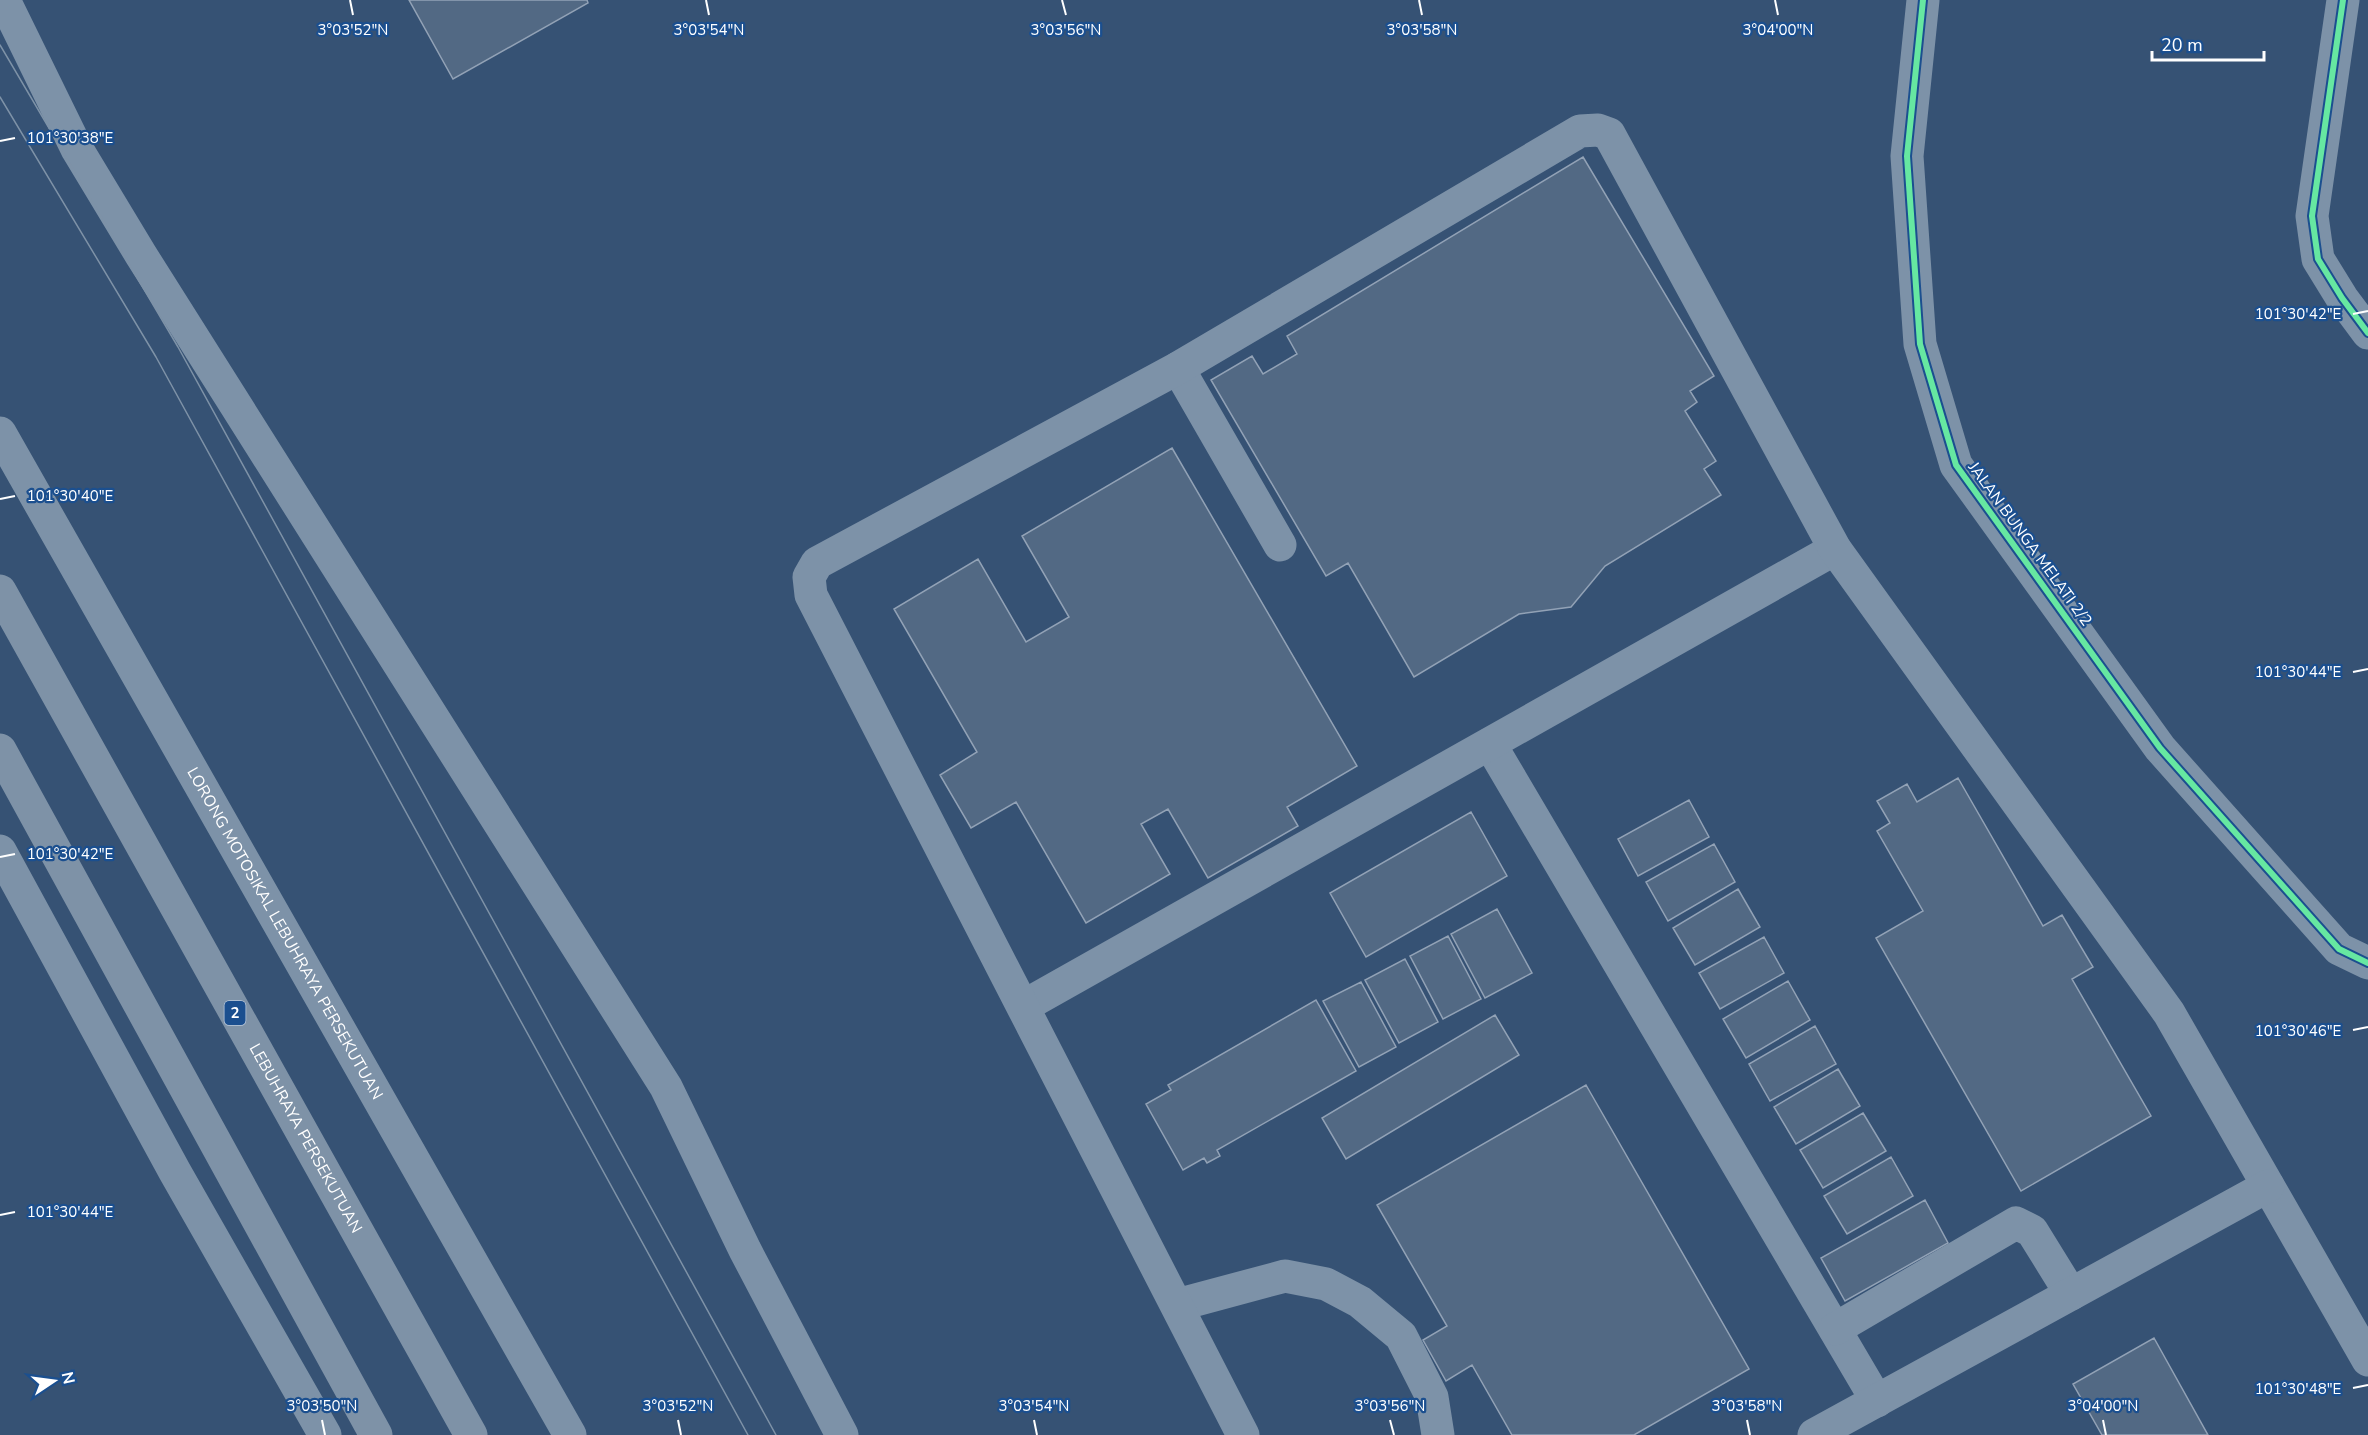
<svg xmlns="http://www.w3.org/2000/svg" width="2368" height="1435" font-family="'Nunito Sans',sans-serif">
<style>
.building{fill:#526984;stroke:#92a2b6;stroke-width:1.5}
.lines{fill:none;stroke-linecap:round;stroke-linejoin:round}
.minor{stroke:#7d92a8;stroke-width:33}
.highway{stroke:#7e92a7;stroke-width:33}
.tram{stroke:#7e92a7;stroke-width:1.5}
.cycleway-casing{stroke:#1b4f8f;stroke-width:10}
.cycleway{stroke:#66e7a1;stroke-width:6}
.ticks{fill:none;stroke:#fff;stroke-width:2}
.labels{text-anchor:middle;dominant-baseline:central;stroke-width:4.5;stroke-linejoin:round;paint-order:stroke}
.shield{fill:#1b4f8f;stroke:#bbcadd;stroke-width:1.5}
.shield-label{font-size:15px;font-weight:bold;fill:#fff}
.street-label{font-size:16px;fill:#fff;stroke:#1b4f8f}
.ticks-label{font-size:15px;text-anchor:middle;fill:#fff;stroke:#1b4f8f;stroke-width:4.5;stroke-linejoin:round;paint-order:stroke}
</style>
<rect width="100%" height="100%" fill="#365274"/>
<path class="building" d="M409,0H587L588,3L453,79Z
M1583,157L1714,376L1690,391L1697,402L1685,411L1716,461L1704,469L1721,495L1605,566L1571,607L1519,614L1414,677L1348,563L1326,576L1211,380L1252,356L1263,374L1297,354L1287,336Z
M1172,448L1357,766L1287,807L1298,826L1208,878L1168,809L1141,824L1170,874L1086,923L1016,802L971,828L940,775L977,752L894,609L978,559L1026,642L1069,617L1022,536Z
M1958,778L2043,926L2062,915L2093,967L2072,979L2151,1116L2021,1191L1876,938L1923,911L1877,831L1890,823L1877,801L1907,784L1917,802Z
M1689,800L1709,837L1638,876L1618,839Z
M1471,812L1507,876L1366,957L1330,893Z
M1714,844L1735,882L1668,921L1646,882Z
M1738,889L1760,927L1695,965L1673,928Z
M1497,909L1532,973L1485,998L1451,934Z
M1448,936L1481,999L1443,1019L1410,956Z
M1764,937L1784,973L1720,1009L1699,973Z
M1405,959L1438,1022L1399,1043L1365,980Z
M1788,981L1810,1020L1746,1058L1723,1019Z
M1361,982L1396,1047L1359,1067L1323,1001Z
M1316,1000L1356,1071L1217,1150L1220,1156L1207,1163L1204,1158L1183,1170L1146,1104L1171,1090L1168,1085Z
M1495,1015L1519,1055L1346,1159L1322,1118Z
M1815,1026L1836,1064L1770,1101L1749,1064Z
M1838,1069L1860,1106L1796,1144L1774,1107Z
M1586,1085L1749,1369L1634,1435H1512L1472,1365L1446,1381L1423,1340L1447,1326L1377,1205Z
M1863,1113L1886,1151L1823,1188L1800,1150Z
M1891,1157L1913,1196L1847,1234L1824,1196Z
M1925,1200L1948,1243L1845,1301L1821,1258Z
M2154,1338L2208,1435H2102L2073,1384Z"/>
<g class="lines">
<g class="minor">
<path d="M4,0L77,149L141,255L666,1087L745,1250L842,1435"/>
<path d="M1923,0L1907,156L1920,344L1956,465L2160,748L2339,949L2368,963"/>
<path d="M2343,0L2312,216L2318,259L2342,298L2368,333"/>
<path d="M1178,368L1280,545"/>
<path id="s1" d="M0,433L570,1435"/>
<path d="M1490,744L1877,1401"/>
<path d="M0,851L175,1172L325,1435"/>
<path d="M1024,1006L1835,549"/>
<path d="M1177,1305L1285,1276L1326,1284L1360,1302L1401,1336L1432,1397L1438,1435"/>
<path d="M1835,1329L2016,1223L2032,1231L2071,1294"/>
<path d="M1243,1435L811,595L809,577L817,563L1178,368L1580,131L1598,130L1609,134L1835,549L2169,1013L2368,1360"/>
<path d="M1814,1435L2268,1186"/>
</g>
<g class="highway">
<path id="s2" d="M0,591L471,1435"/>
<path d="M0,750L376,1435"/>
</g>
<path class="tram" d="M0,45L178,347L776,1435
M0,97L156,357L748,1435"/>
<defs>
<path id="cycleway" d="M1923,0L1907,156L1920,344L1956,465L2160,748L2339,949L2368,963
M2343,0L2312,216L2318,259L2342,298L2368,333"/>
</defs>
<use href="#cycleway" class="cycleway-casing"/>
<use href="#cycleway" class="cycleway"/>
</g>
<path class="ticks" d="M350,0L353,15M706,0L709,15M1062,0L1066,15M1419,0L1422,15M1775,0L1778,15M0,141L15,138M2353,314L2368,311M0,499L15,496M2353,672L2368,669M0,857L15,854M2353,1030L2368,1027M0,1215L15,1212M2353,1388L2368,1385M322,1420L325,1435M678,1420L681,1435M1034,1420L1037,1435M1390,1420L1394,1435M1747,1420L1750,1435M2103,1420L2106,1435"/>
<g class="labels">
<rect class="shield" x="224.5" y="1001" width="21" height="24" rx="4.5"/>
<g class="shield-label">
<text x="235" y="1013">2</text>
</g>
<g class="street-label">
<text transform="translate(2030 544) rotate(54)">JALAN BUNGA MELATI 2/2</text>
<text stroke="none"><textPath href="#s1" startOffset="576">LORONG MOTOSIKAL LEBUHRAYA PERSEKUTUAN</textPath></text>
<text stroke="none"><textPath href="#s2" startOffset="627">LEBUHRAYA PERSEKUTUAN</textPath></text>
</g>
</g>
<g class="ticks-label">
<text x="353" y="35">3°03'52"N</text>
<text x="709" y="35">3°03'54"N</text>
<text x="1066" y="35">3°03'56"N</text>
<text x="1422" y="35">3°03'58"N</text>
<text x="1778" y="35">3°04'00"N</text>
<text x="70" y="143">101°30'38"E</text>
<text x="2298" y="319">101°30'42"E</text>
<text x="70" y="501">101°30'40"E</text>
<text x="2298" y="677">101°30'44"E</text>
<text x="70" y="859">101°30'42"E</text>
<text x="2298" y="1036">101°30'46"E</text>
<text x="70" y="1217">101°30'44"E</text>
<text x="2298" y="1394">101°30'48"E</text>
<text x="322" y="1411">3°03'50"N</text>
<text x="678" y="1411">3°03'52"N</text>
<text x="1034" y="1411">3°03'54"N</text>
<text x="1390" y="1411">3°03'56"N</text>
<text x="1747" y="1411">3°03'58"N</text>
<text x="2103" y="1411">3°04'00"N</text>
</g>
<g transform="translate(54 1381) rotate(77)" stroke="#1b4f8f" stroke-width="4.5" paint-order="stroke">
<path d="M0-4.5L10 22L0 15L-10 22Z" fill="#ffffff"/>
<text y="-9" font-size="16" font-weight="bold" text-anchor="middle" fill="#ffffff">N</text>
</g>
<path d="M2152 51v9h112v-9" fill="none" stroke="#ffffff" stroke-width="3"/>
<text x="2161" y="51" font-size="18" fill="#ffffff" stroke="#1b4f8f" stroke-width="4.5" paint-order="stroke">20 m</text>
</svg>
